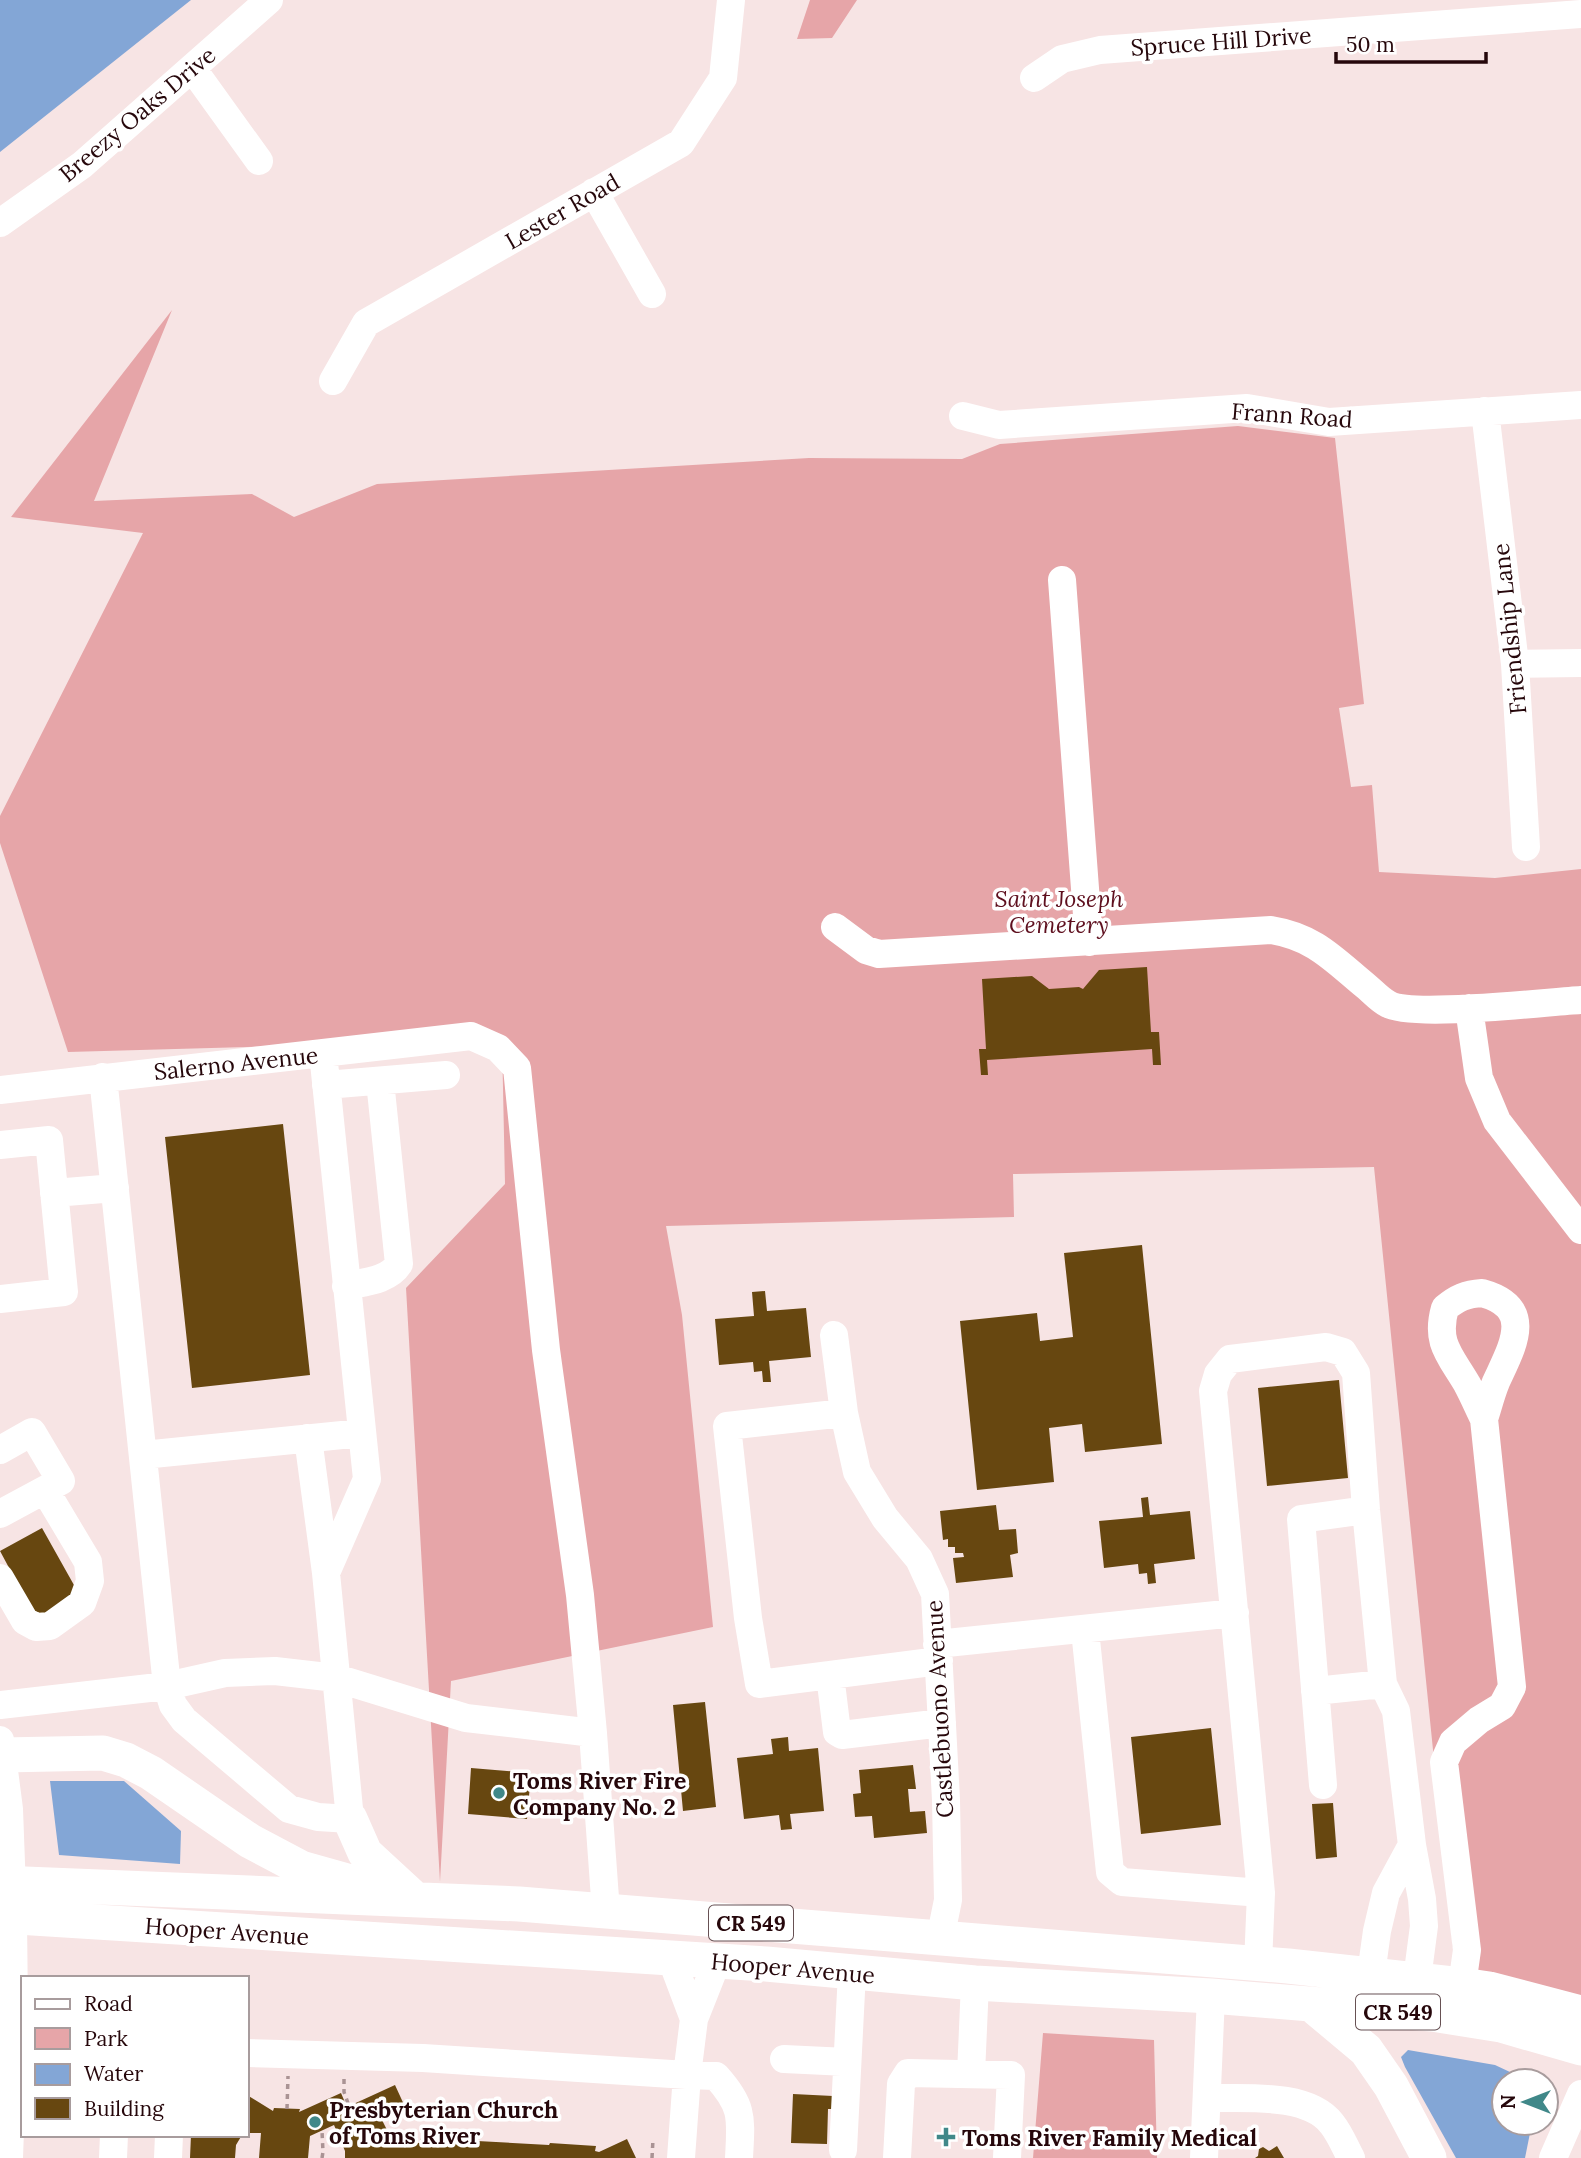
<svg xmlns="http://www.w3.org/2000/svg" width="1581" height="2158" font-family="Lora,serif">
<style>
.green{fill:#e6a5a8}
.water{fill:#83a6d6}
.building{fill:#674710}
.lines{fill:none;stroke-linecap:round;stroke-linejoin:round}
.path{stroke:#aa9394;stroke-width:3.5;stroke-dasharray:5 5;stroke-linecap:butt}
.minor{stroke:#fff;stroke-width:28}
.major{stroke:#fff;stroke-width:35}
.poi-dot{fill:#408889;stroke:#fff;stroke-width:2.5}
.labels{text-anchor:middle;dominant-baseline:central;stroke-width:7;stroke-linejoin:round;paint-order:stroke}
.shield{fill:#fff;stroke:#675154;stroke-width:2}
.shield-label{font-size:21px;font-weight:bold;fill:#26070b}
.street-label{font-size:23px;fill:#26070b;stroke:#fff}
.park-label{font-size:23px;font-style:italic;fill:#5e0f1e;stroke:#fff}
.poi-label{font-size:23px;font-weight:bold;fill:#26070b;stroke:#fff;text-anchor:start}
</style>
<rect width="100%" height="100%" fill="#f7e4e4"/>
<path class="green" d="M810,0H857L832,38L797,39Z
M172,310L94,501L252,494L294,517L377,484L809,458L962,459L1000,444L1238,426L1335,438L1364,704L1339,708L1351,787L1372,785L1379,872L1495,878L1581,869V1998L1455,1967L1374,1167L1013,1174L1014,1217L666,1226L682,1315L713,1627L451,1681L440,1882L406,1288L505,1184L502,1040L68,1052L0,843V816L143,533L11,517Z
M1043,2033L1154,2040L1157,2158H1033Z"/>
<path class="water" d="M0,0H191L0,152Z
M50,1781H124L181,1831L180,1864L59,1855Z
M1408,2050L1495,2065L1529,2081H1504V2123H1532L1525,2158H1456L1405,2067L1401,2057Z"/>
<path class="building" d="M1147,967L1151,1032H1159L1161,1065H1153L1152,1049L987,1060L988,1075H981L979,1049H986L982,979L1032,976L1049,989L1079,987L1083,989L1099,970Z
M283,1124L310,1375L192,1388L165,1137Z
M1142,1245L1162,1444L1085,1452L1082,1424L1049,1428L1054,1482L977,1490L960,1321L1037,1313L1040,1341L1073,1337L1064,1253Z
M765,1291L767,1311L806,1308L811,1357L769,1361L771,1382H763L762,1371L754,1372L753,1362L719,1365L715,1319L754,1316L752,1292Z
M1339,1380L1348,1478L1267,1486L1258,1388Z
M1148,1497L1150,1515L1190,1511L1195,1559L1154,1564L1156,1583L1148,1584L1147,1573L1139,1574L1138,1564L1104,1568L1099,1521L1143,1517L1141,1498Z
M996,1505L999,1530L1016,1529L1018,1553L1010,1555L1013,1577L956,1583L953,1558L964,1557L963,1553H955V1547H948V1539L943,1540L940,1511Z
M42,1528L79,1594L36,1618L0,1551Z
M705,1702L716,1807L683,1811L673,1705Z
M1211,1728L1221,1825L1141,1834L1131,1737Z
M788,1737L789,1751L818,1748L824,1811L790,1814L792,1829L781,1830L779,1815L744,1819L737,1758L773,1754L771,1739Z
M913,1765L916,1789H908L910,1812L925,1811L927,1833L874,1838L872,1816L855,1817L853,1794L861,1793L859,1770Z
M471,1768L531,1773L527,1819L468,1814Z
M1333,1803L1337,1857L1316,1859L1312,1804Z
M395,2085L406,2109L382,2120L393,2142L420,2143L421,2138L549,2145L550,2143L596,2146L595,2151L599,2152L627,2139L636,2158H345V2151L334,2125L310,2136L308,2158H259L261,2133H247V2095L273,2111L274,2108L300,2109L299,2112L341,2093L347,2107Z
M793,2094L833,2096V2109H828L827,2144L791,2143Z
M191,2135L206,2136L242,2135L236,2145L235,2158H190Z
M1277,2146L1284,2158H1255L1258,2156L1259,2149L1263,2147L1269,2151Z"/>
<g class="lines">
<path class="path" d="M344,2079V2092L349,2106
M287,2109L288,2076
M322,2158L323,2152L322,2131
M652,2158L653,2139"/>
<path class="minor" d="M192,68L259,161
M1034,78L1062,59L1100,50L1581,14
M594,192L652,294
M0,223L82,165L269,0
M333,381L366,323L681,143L723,78L731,0
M1485,411L1515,664L1526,847
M963,416L999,425L1247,408L1329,422L1581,405
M1062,580L1089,942
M1515,664L1581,663
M835,927L866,950L879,954L1271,930C1315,937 1334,960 1367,987C1373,992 1380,1000 1388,1004C1412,1018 1546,1002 1581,1000
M1469,1008L1479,1078L1497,1121L1581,1230
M323,1053L367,1479L326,1573
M103,1077L167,1686L173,1705L184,1720L289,1809L318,1817L350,1819L326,1573L308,1438
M326,1085L446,1075
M0,1090L471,1036L498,1048L517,1068L546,1350L580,1595L593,1733L606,1912
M0,1145L49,1140L64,1292L0,1299
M54,1193L115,1188
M346,1286C364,1282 388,1281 399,1264L380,1081
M1482,1293C1536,1308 1512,1347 1496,1382C1491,1394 1488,1407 1484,1419C1478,1407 1473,1395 1467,1384C1450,1355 1435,1343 1445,1308C1457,1298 1466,1294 1482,1293Z
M834,1335L844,1413L857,1472L885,1518L919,1559L935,1594L946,1800L948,1900L940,1939
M0,1450L32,1432L61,1481L0,1514
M143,1455L362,1433
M0,1578L25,1621L36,1627L50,1626L82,1603L90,1581L88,1562L45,1490
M1085,1630L1110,1872L1122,1882L1261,1893
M937,1644L1235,1613
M939,1661L830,1675L837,1732L842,1735L942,1723
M830,1675L759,1684L748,1618L727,1426L844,1413
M1315,1691L1383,1684
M0,1705L167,1686L225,1673L275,1671L336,1678L466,1718L593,1733
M0,1740L9,1809L13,1917L14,2013L9,2158
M1323,1785L1301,1519L1366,1510
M671,1958L694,2019L717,1961
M1258,1964L1261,1893L1213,1391L1218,1374L1230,1359L1326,1347L1343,1352L1356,1373L1366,1510L1383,1684L1396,1711L1412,1845L1422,1899L1424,1926L1417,1979
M1371,1974L1377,1931L1386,1893L1412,1845
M1462,1985L1467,1950L1444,1762L1453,1742L1479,1720L1502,1706L1512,1687L1484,1419
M247,2053L423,2058L687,2075L694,2019
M784,2059L847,2062
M971,2074L975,1983
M1207,2098C1244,2099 1308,2092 1332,2124C1340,2134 1345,2147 1351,2158
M843,2150L852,1972
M113,2158L114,2135
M168,2158L169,2135
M681,2158L687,2075L716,2076C744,2107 741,2118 739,2158
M897,2158L901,2084L908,2073L1011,2075L1007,2158
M1204,2158L1211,1996
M1553,2158L1581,2094"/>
<path class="major" d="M3,1755L103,1753L126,1760L151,1773L250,1841L301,1868L358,1884
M350,1819L365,1853L416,1900
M0,1883L519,1904L1288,1966L1462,1985L1489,1989L1581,2013
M0,1916L766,1964L975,1983L1211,1996L1432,2014L1501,2025L1581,2048
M1311,2004L1366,2050L1391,2086L1429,2158"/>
</g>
<g class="poi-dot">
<circle cx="499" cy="1793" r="7"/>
<circle cx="315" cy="2122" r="7"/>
<path d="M942.5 2126.5h7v7h7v7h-7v7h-7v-7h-7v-7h7z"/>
</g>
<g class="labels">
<g class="shield">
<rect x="709" y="1905.5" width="84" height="35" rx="5"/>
<rect x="1356" y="1994.5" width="84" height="35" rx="5"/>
</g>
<g class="shield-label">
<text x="751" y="1923">CR 549</text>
<text x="1398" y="2012">CR 549</text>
</g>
<g class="street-label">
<text transform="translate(1221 41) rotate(-4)">Spruce Hill Drive</text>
<text transform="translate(137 114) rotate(-40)">Breezy Oaks Drive</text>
<text transform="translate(562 211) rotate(-30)">Lester Road</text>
<text transform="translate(1292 415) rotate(4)">Frann Road</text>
<text transform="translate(1509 629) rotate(-96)">Friendship Lane</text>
<text transform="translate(236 1063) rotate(-6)">Salerno Avenue</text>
<text transform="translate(939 1709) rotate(-93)">Castlebuono Avenue</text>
<text transform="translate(227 1931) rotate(4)">Hooper Avenue</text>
<text transform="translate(793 1968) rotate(5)">Hooper Avenue</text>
</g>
<g class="park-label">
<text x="1059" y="898">Saint Joseph<tspan x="1059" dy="26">Cemetery</tspan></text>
</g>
<g class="poi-label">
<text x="513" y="1780">Toms River Fire<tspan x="513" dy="26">Company No. 2</tspan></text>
<text x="329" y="2109">Presbyterian Church<tspan x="329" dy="26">of Toms River</tspan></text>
<text x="962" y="2137">Toms River Family Medical</text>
</g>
</g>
<rect x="21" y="1976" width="228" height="161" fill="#ffffff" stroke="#a89c9d" stroke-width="2"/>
<rect x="35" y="1999" width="35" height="10" fill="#ffffff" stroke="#a89c9d" stroke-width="2"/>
<text x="84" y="2011" font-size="21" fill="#26070b">Road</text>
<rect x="35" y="2028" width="35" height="21" fill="#e6a5a8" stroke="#a89c9d" stroke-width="2"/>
<text x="84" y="2046" font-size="21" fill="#26070b">Park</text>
<rect x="35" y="2064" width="35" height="21" fill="#83a6d6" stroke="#a89c9d" stroke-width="2"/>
<text x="84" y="2081" font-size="21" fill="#26070b">Water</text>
<rect x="35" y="2098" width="35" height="21" fill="#674710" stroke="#a89c9d" stroke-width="2"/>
<text x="84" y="2116" font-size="21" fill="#26070b">Building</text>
<g transform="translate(1525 2102) rotate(270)"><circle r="33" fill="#ffffff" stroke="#a89c9d" stroke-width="2"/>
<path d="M0-5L12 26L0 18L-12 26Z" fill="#408889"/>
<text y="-10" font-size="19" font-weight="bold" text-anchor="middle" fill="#26070b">N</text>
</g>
<path d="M1336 52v10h150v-10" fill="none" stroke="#26070b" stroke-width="3.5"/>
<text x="1346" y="52" font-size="21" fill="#26070b" stroke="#ffffff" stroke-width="5" paint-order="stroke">50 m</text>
</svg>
